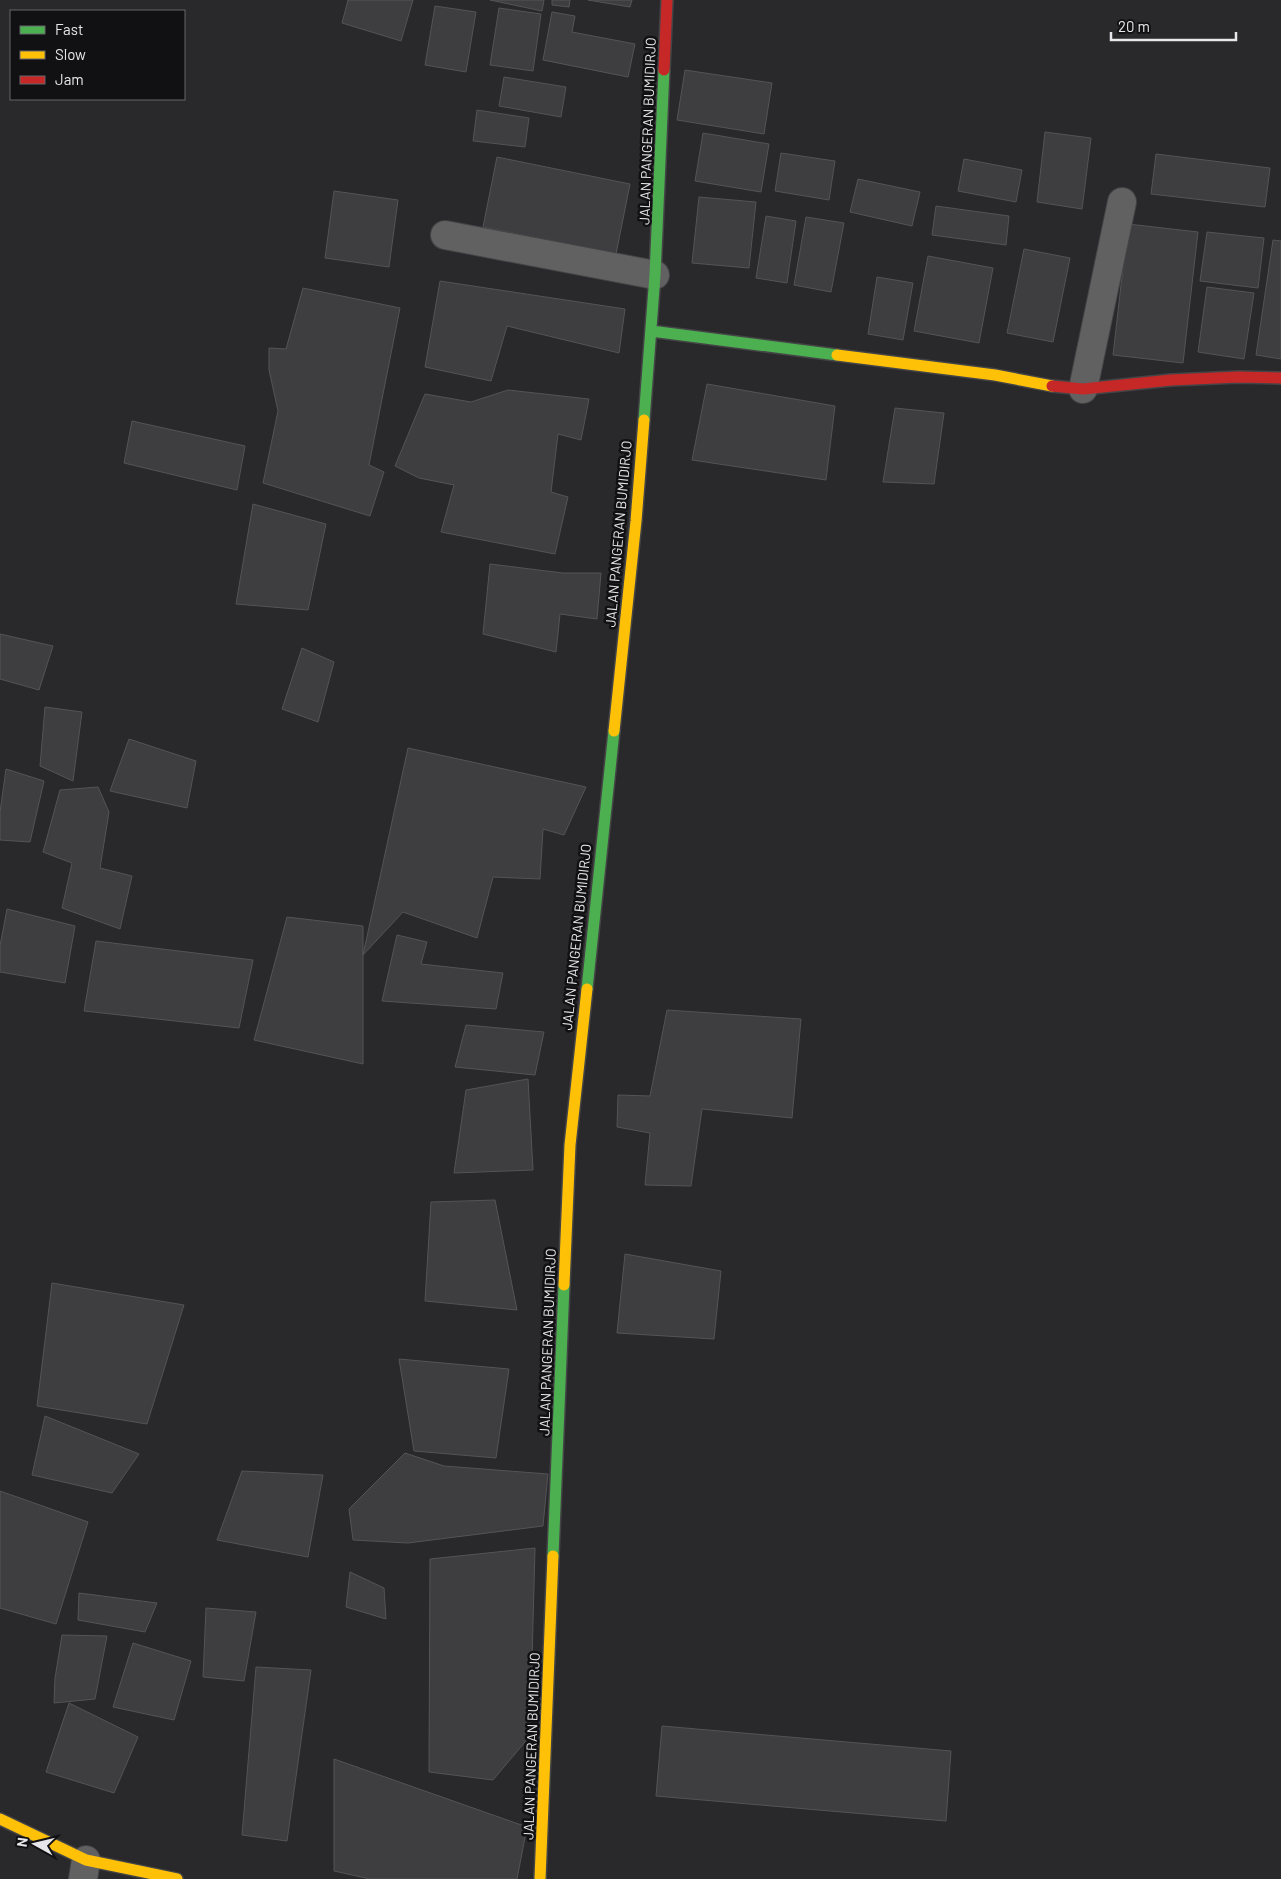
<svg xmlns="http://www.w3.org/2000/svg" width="1281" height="1879" font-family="Barlow,sans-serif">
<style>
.building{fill:#3e3e41;stroke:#545457}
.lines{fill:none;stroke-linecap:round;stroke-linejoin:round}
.street-casing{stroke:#444446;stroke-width:30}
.fast-casing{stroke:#444446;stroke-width:14}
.slow-casing{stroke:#444446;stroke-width:14}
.jam-casing{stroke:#444446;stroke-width:14}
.street{stroke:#626162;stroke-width:28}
.fast{stroke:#4caf50;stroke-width:11}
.slow{stroke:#ffc107;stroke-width:11}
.jam{stroke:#c62828;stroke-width:11}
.labels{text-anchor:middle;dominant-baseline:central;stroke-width:5;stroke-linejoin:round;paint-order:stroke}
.street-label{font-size:14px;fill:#e7e7eb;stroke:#111114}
</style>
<rect width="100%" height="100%" fill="#29292c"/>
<path class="building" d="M348,0H413L401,41L342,23Z
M490,0H544L542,11Z
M552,0H570L569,7L552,5Z
M588,0H632L630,7Z
M435,6L476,12L466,72L425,65Z
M499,8L541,14L533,71L490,65Z
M552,12L575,16L572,32L635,44L628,77L543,60Z
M685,70L772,83L764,134L677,120Z
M504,77L566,87L561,117L499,106Z
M477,110L529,118L525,147L473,141Z
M1045,132L1091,138L1082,209L1037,202Z
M703,133L769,144L761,192L695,181Z
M781,153L835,161L829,200L775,191Z
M1156,154L1270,168L1265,207L1151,194Z
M497,157L630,184L616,254L483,227Z
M964,159L1022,170L1016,202L958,191Z
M858,179L920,192L912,226L850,212Z
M334,191L398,200L389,267L325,258Z
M699,197L756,202L749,268L692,263Z
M936,206L1009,216L1006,245L932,235Z
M766,216L796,221L787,283L756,278Z
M806,217L844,223L831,292L794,285Z
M1128,224L1198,232L1183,363L1113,355Z
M1207,232L1264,238L1258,288L1200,281Z
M1273,240L1281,241V359L1256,355Z
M1024,249L1070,258L1053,342L1007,333Z
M928,256L993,268L979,343L914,331Z
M877,277L913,283L903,340L868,334Z
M440,281L625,309L619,353L507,326L491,381L425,367Z
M1207,287L1254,293L1244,359L1198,352Z
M303,288L400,308L369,465L384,472L370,516L263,483L278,411L269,370V348L286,349Z
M707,384L835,406L826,480L692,460Z
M508,390L589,399L581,440L558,434L551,492L568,497L555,554L441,532L454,485L419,478L395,466L425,394L471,402Z
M895,408L944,413L934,484L883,482Z
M132,421L245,446L237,490L124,463Z
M253,504L326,524L308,610L236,604Z
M490,564L563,573H601L597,619L560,614L556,652L483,634Z
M0,634L53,646L39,690L0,679Z
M302,648L334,662L318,722L282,709Z
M45,707L82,712L73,781L40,766Z
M129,739L196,761L187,808L110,791Z
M408,748L586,787L564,835L543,829L540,879L493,877L477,938L403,912L363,955Z
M6,769L44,781L30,842L0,840V812Z
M98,787L109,812L100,868L132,876L120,929L62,908L72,863L43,852L60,790Z
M7,909L75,926L65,983L0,972V946Z
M287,917L363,926V1064L254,1040Z
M397,935L427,942L421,964L503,973L496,1009L382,1001Z
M96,941L253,960L239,1028L84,1011Z
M667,1010L801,1019L792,1118L702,1109L691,1186L645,1185L650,1133L617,1127L618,1095L650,1096Z
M466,1025L544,1032L535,1075L455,1067Z
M528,1079L533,1170L454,1173L466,1090Z
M495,1200L517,1310L425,1301L431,1202Z
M625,1254L721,1271L714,1339L617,1333Z
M52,1283L184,1305L147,1424L37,1406Z
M399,1359L509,1369L496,1458L414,1451Z
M45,1416L139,1454L112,1493L32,1475Z
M405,1453L444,1466L548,1474L543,1526L408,1543L353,1540L349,1509Z
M242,1471L323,1475L308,1557L217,1540Z
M0,1491L88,1522L56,1624L0,1608Z
M535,1548L530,1736L493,1780L429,1772L430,1559Z
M350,1572L384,1588L386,1619L346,1607Z
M79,1593L157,1603L145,1632L78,1620Z
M206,1608L256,1612L244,1681L203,1677Z
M62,1635L107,1636L95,1699L54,1703L55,1678Z
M133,1643L191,1661L174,1720L113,1707Z
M256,1667L311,1670L287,1841L242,1835Z
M69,1703L138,1737L114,1793L46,1772Z
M662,1726L951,1751L946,1821L656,1796Z
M334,1759L527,1827L517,1879H370L334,1871Z"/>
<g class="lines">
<defs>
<path id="street" d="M445,235L655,275
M1083,389L1122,202
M83,1879L86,1860"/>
<path id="fast" d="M651,331L837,355
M644,420L655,275L664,70
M587,989L614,731
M553,1556L564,1285"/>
<path id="slow" d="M837,355L995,375L1052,386
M614,731L636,521L644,420
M564,1285L570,1145L587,989
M0,1819L86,1860L177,1879
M540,1879L553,1556"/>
<path id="jam" d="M664,70L667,0
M1052,386L1083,389L1171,380L1238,377L1281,378"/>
</defs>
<use href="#street" class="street-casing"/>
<use href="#fast" class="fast-casing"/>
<use href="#slow" class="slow-casing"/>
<use href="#jam" class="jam-casing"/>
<use href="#street" class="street"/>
<use href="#fast" class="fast"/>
<use href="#slow" class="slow"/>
<use href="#jam" class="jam"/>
</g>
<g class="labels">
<g class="street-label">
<text transform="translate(647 131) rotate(-88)">JALAN PANGERAN BUMIDIRJO</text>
<text transform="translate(618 534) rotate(-85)">JALAN PANGERAN BUMIDIRJO</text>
<text transform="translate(576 937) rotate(-84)">JALAN PANGERAN BUMIDIRJO</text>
<text transform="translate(547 1342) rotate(-88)">JALAN PANGERAN BUMIDIRJO</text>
<text transform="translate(531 1746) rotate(-88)">JALAN PANGERAN BUMIDIRJO</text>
</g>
</g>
<rect x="10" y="10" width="175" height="90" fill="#111114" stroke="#67676a"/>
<rect x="20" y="26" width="25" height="8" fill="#4caf50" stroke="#67676a"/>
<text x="55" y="35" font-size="15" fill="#e7e7eb">Fast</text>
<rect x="20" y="51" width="25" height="8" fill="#ffc107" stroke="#67676a"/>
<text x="55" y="60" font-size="15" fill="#e7e7eb">Slow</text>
<rect x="20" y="76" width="25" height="8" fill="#c62828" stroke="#67676a"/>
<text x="55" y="85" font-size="15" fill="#e7e7eb">Jam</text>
<g transform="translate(35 1844) rotate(278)" stroke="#111114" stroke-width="4" paint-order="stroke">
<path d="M0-4L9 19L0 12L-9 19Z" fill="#e7e7eb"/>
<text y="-8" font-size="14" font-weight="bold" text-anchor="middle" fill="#e7e7eb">N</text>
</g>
<path d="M1111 32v8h125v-8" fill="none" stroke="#e7e7eb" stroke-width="2.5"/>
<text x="1118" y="32" font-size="15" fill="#e7e7eb" stroke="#111114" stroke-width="4" paint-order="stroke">20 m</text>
</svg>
